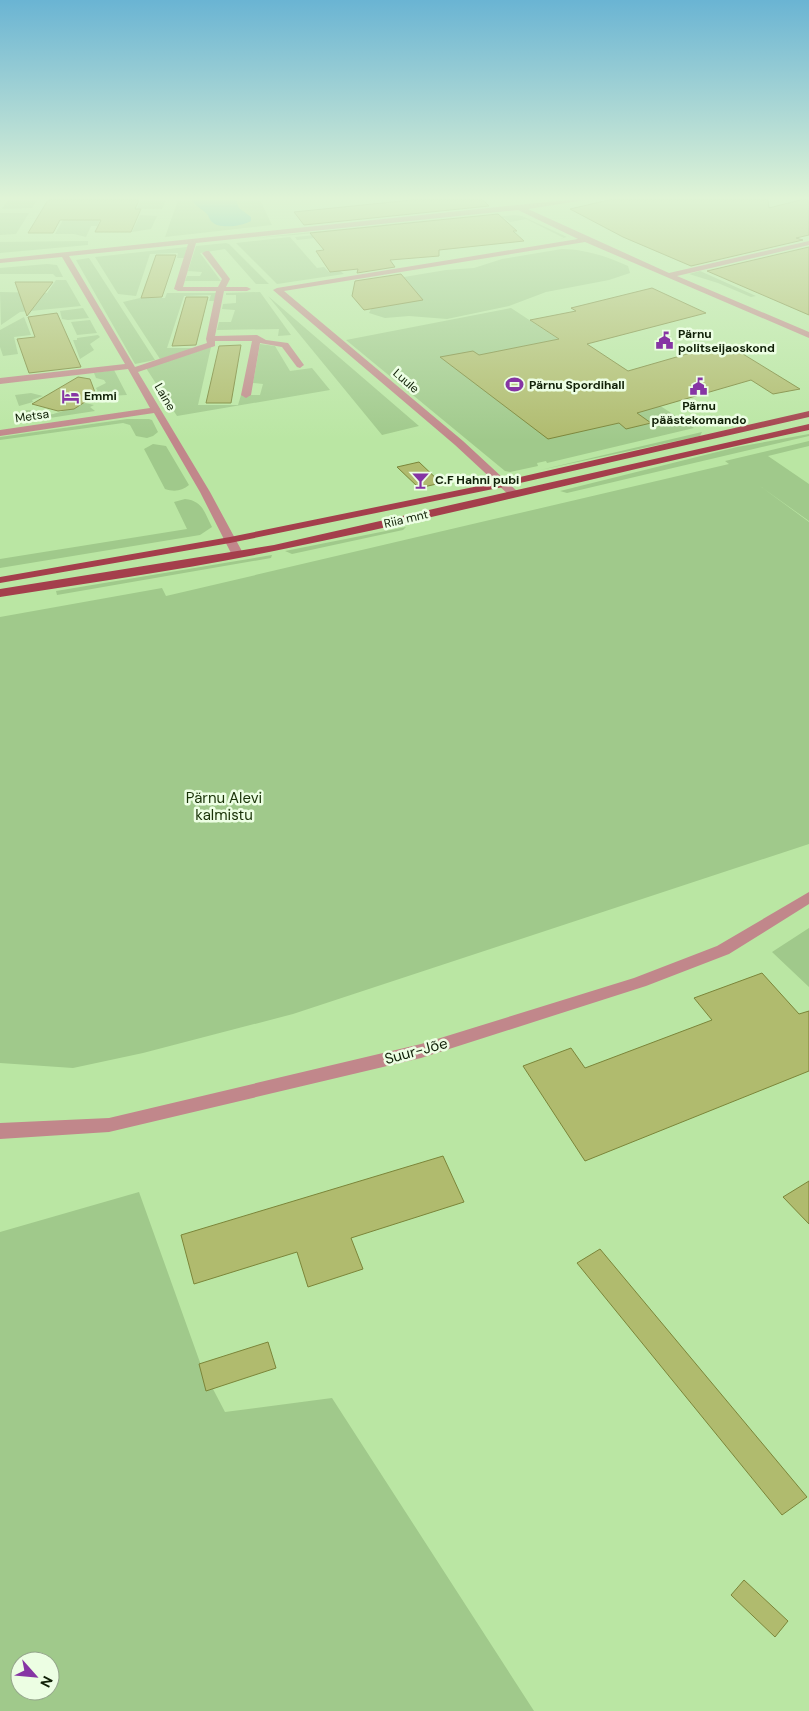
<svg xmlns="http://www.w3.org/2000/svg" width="809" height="1711" font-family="'DM Sans',sans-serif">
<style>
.green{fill:#a0c98b;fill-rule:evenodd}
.water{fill:#4eb4b4}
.building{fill:#b0bb6e;stroke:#7b8539}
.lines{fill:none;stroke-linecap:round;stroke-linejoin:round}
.minor{fill:#c1878b;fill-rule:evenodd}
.major{fill:#a43f4c;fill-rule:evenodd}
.labels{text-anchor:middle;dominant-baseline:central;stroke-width:5;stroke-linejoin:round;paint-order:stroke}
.far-poi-label{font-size:12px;font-weight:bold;fill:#102007;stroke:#ecfee3;text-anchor:start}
.far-street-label{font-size:12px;fill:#102007;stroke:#ecfee3}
.park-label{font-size:15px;fill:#183106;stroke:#ecfee3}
.street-label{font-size:15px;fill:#102007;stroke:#ecfee3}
</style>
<rect width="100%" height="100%" fill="#bae6a3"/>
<path class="green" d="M8,200H37L32,208L2,209Z
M141,200H166L162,209H137Z
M178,200H260L272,225L165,237Z
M0,213H29L16,234L0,235Z
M73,213H103L97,226H91L86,237L74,234H55L63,220H69Z
M497,213L294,235L254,238Z
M140,215L157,216L151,229L132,232Z
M514,215L522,216L567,237L558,239L564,238L526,219L510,222L504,218L297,240L295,237Z
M290,237L317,268L324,267L329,272L340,271L344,274L277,284L236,243Z
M88,241V245L0,253V242Z
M226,243L229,244L269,284H256L225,249L200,253L221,281H185L187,276H200L202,272L188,271L196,246Z
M187,247L184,258H177L178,253L150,254L136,296L118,294L95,257Z
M562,249C584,249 609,257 628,266L630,273L609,280L546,292L509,306L447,319L409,316L385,318L369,313L371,309L406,302L417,294L402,281L404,277L446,270L474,268L502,259Z
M89,258L155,360L135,364L76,260Z
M47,264L57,265L63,277H56L53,274H0V268Z
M700,271L756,296L751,297L718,283L689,274Z
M56,280H66L81,306L20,312L1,325L0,292L47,293Z
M260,292L291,335L278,336L279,329L217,330L219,322H231L235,310L222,309L223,304L236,303V295H226V293Z
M167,293H216L217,301H209L211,295L184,296L167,348H196L160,359L123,302L140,298H165Z
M268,296L419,426L382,435Z
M83,308L89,318L68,320L62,319L60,311Z
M511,308L694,428L547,463L546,461L537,463L538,466L510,472L505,471L346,340Z
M24,317L31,335L14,337L18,354L3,356L0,347V330Z
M90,320L97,333L77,335L71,322Z
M98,335L100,337L90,344L94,350L80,359L73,340H77V338Z
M260,344L275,346L290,371L312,368L330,390L177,416L146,368L211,347L198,405H238L241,395H260L263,384L253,383Z
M114,370L127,395L108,396L103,399L95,397L99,394L96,388L106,383L104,380L96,378L94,373Z
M31,393L43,396L32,400L33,402L19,406L15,395Z
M85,403L94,405L90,407L95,411L30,421L25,420L21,410H35L36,413C42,412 48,415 53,414C55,414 84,404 85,403Z
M127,419H149L152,420L158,432L153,436L147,438L136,436L130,425L123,423L0,440V437Z
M702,432L700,436L540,470Z
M809,434V436L567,493L560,491L737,447Z
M809,441V446L768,456L809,484V521L760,486L809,522V844L293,1014L143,1053L73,1068L0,1063V617L162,588L166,596L729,464L725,461Z
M153,444L166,446L189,485C182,491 174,492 165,489L144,449Z
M185,499C203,501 204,512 212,527L200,535L0,568V559L187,529L174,502Z
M406,527L403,530L292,554L285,551Z
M272,555L271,558L57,595L56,591Z
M809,928V987L772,952Z
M139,1192L202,1368L225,1412L332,1398L534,1711H0V1232ZM20,1661H50V1691H20Z"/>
<path class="water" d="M192,200H236L239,208L251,217V221C242,226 219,230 211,221C209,219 209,216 207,214C201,208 196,207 192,200Z"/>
<path class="building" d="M48,200H139L135,209H141L131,232H95L101,220H60L53,233H28Z
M412,200H483L489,206L304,225L294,212Z
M609,200H768L769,208L800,200H809V235L796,238L803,240L691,266L623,237L570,209Z
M498,214L517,231H513L524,241L439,250V256L390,260L395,267L357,273L358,269L330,272L316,251L324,250L310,233Z
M809,247V315L707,271Z
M156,255H176L162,297L141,298Z
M401,274L423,300L364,310L352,296L355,281Z
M15,282H53L27,316Z
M652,288L706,313L587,344L628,371L725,343L800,389L773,394L751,380L637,413L651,423L626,429L619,423L548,439L440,357L473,351L479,355L559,339L530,320L576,311L571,308Z
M186,297H208L196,345L172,346Z
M57,313L81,367L29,373L17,339L35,337L28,317Z
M241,345L231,403H206L219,346Z
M78,377L90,379L96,395L74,409L58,411L32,404Z
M419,462L441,483L419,488L397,467Z
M762,973L799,1014L809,1011V1071L585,1161L523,1066L571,1048L585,1068L712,1020L694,998Z
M443,1156L464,1202L351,1238L363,1269L308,1287L297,1252L194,1284L181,1235Z
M809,1181V1224L783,1197Z
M600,1249L807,1497L782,1515L577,1263Z
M268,1342L276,1368L206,1391L199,1364Z
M744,1580L788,1621L775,1637L731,1595Z"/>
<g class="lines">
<path class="minor" d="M566,200H585L528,209L669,273L809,241V245L677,276L809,332V338L585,242L284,291L463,441L518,492L519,494L518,496H510L455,445L273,290L277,288L578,239L518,210L196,243L183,287H218L222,279L202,253L206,251H209L230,279L226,287H247L251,289L247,291H224L215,336L257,335L266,340L288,343L304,365L300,368L297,367L282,347L260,343L251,395L246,398L241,395L252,341H215V346L138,372L210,492L244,555L242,557H234L232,555L200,492L154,413L0,436V430L150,408L128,369L0,384V378L125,364L62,257L0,263V259ZM188,244L174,289L178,291H216L206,339L207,343L135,367L69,256Z
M809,892V904L729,954L646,986L421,1058L109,1132L0,1139V1123L109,1118L421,1044L634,978L717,946Z"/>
<path class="major" d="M809,411V417L503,487L230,543L0,583V577L230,537L503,481Z
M809,424V430C630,468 454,515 274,551C184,570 92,582 0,597V589L274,545Z"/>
</g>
<linearGradient id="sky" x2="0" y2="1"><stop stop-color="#6ab4d3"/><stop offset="0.45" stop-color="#e0f4d6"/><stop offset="1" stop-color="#e0f4d6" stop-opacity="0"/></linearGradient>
<rect width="809" height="440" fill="url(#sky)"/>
<defs>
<symbol id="civic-bare" viewBox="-9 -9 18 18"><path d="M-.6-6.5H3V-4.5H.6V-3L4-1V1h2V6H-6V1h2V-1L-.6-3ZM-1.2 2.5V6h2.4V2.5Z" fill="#8635a4" stroke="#ecfee3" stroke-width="2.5" paint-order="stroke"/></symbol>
<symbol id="stadium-bare" viewBox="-9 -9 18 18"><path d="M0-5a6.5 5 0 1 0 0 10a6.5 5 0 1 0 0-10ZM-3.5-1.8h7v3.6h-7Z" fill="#8635a4" stroke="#ecfee3" stroke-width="2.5" paint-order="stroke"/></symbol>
<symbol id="hotel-bare" viewBox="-9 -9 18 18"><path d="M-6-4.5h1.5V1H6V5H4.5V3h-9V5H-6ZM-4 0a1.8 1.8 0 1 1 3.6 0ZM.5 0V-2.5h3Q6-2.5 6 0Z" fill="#8635a4" stroke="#ecfee3" stroke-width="2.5" paint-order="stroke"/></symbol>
<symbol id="bar-bare" viewBox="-9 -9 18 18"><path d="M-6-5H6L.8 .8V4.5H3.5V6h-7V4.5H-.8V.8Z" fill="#8635a4" stroke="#ecfee3" stroke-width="2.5" paint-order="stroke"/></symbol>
</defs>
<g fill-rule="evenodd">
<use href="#civic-bare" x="652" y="328" width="25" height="25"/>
<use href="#stadium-bare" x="502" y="372" width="25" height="25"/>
<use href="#civic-bare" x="686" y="374" width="25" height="25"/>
<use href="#hotel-bare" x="58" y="384" width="25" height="25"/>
<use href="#bar-bare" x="408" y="468" width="25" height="25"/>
</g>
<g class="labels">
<g class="far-poi-label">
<text x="678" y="334">Pärnu<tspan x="678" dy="14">politseijaoskond</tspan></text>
<text x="529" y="385">Pärnu Spordihall</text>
<text x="84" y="396">Emmi</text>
<text x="699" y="406" text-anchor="middle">Pärnu<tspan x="699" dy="14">päästekomando</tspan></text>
<text x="435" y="480">C.F Hahni pubi</text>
</g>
<g class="far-street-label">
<text transform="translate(406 381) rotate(41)">Luule</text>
<text transform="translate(165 397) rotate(60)">Laine</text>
<text transform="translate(32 416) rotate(-8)">Metsa</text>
<text transform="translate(406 519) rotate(-13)">Riia mnt</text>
</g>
<g class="park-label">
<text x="224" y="798">Pärnu Alevi<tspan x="224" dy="17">kalmistu</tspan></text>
</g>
<g class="street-label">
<text transform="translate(416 1051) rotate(-15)">Suur-Jõe</text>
</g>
</g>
<g transform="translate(35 1676) rotate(117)"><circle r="24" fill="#ecfee3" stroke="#94a58b"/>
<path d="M0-4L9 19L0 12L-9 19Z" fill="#8635a4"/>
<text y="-8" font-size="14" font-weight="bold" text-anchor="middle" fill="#102007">N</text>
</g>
</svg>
